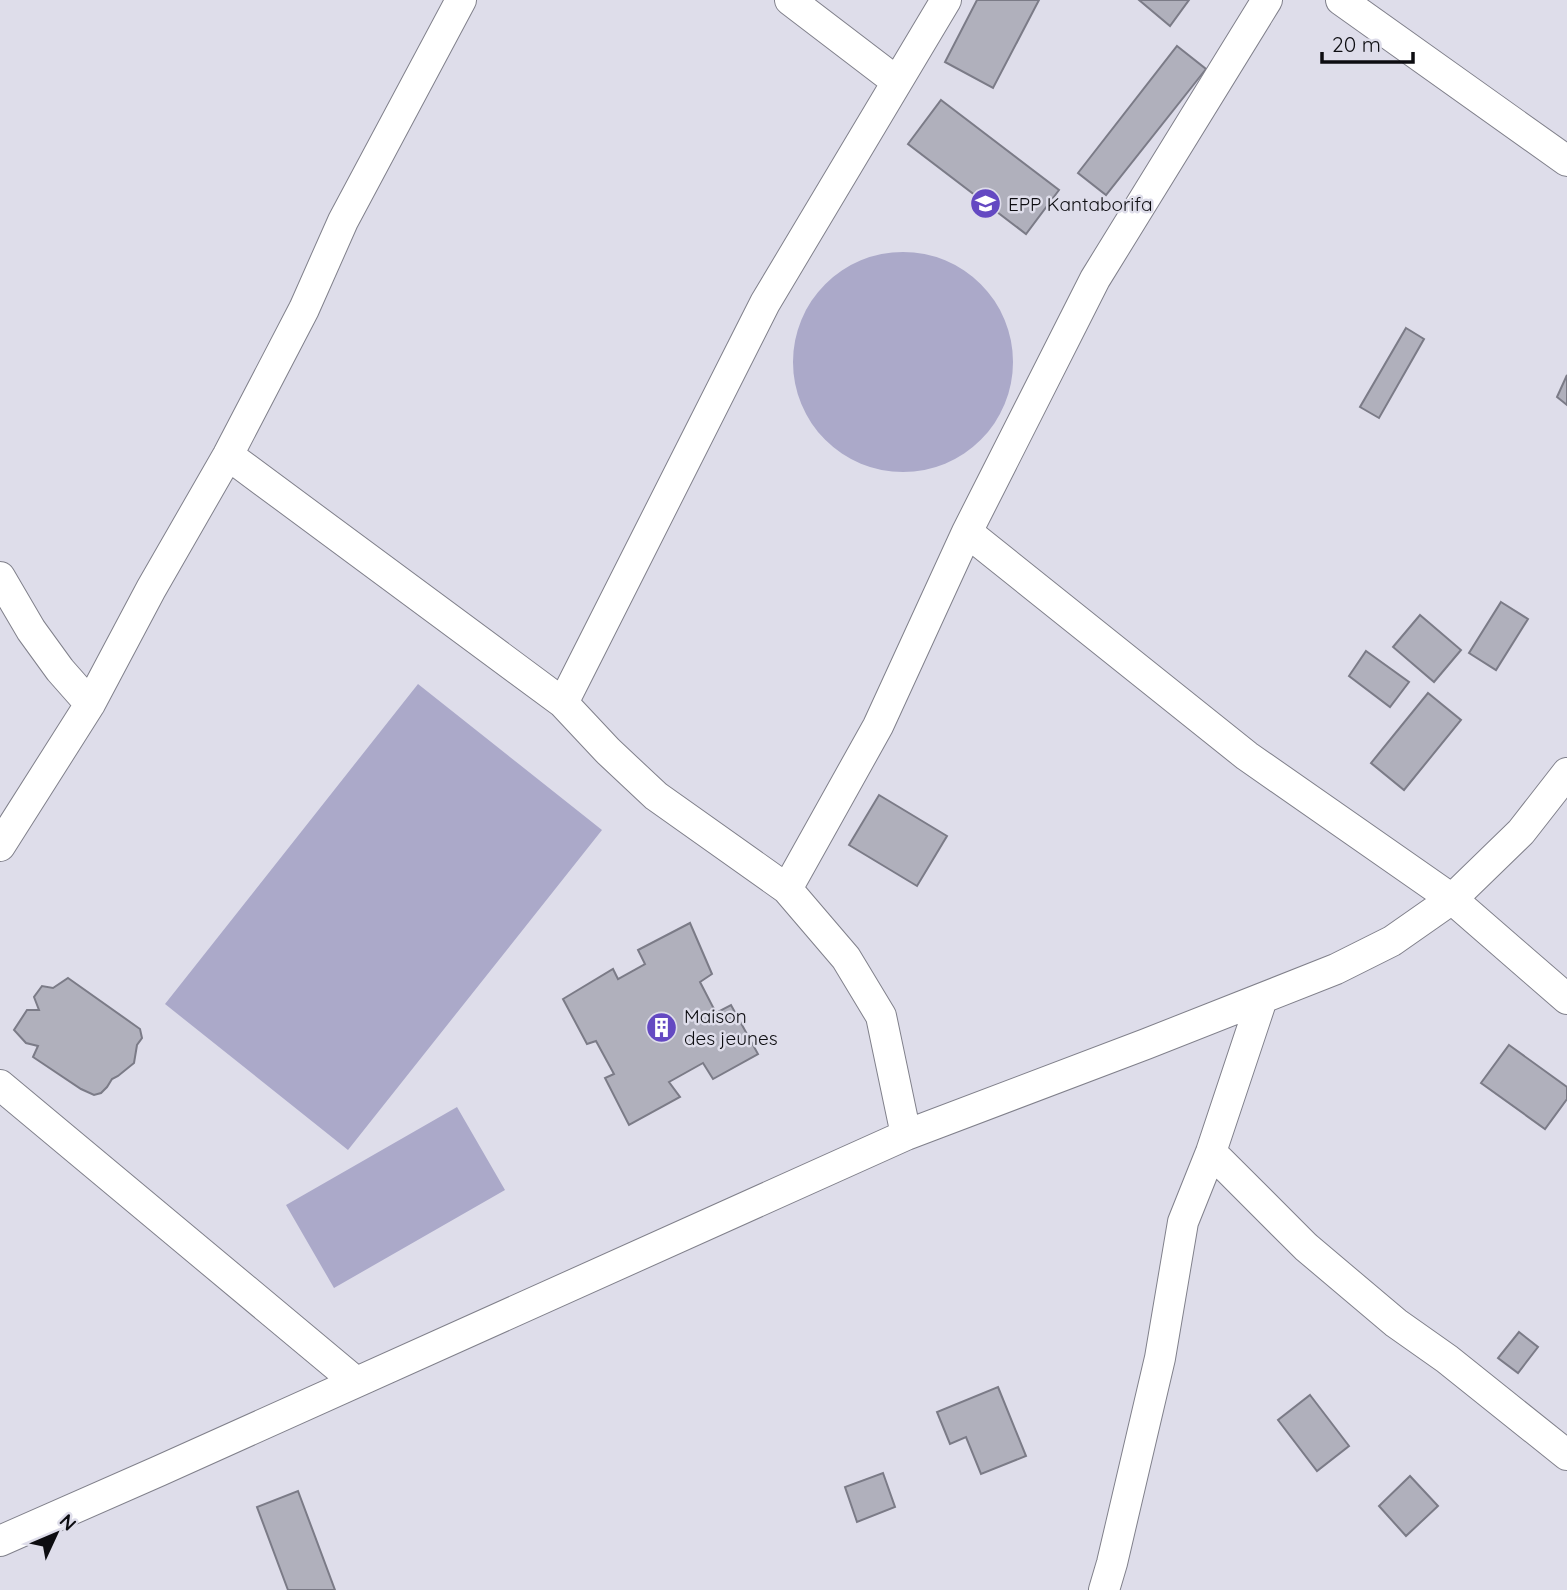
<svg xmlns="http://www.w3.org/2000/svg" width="1567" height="1590" font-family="Quicksand,sans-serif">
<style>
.green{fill:#aba9c9}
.building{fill:#b0b0bc;stroke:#7b7b87;stroke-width:2}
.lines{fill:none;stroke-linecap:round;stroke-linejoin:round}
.minor-casing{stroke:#80808b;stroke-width:32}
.minor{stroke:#fff;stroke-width:30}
.labels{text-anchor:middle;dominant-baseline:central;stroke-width:5;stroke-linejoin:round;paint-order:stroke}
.poi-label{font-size:19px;fill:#0d0d11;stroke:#deddea;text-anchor:start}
</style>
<rect width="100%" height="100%" fill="#deddea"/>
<path class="green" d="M793 362a110 110 0 1 1 220 0a110 110 0 1 1-220 0Z
M418,684L602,830L348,1150L165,1004Z
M457,1107L505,1190L334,1288L286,1205Z"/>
<path class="building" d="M977,0H1039L993,88L945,62Z
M1139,0H1189L1170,26Z
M1177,46L1206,69L1106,195L1078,173Z
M941,100L1059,190L1026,234L908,144Z
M1406,328L1424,339L1379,418L1360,407Z
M1567,375V405L1557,397Z
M1501,602L1528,619L1496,670L1469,653Z
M1420,615L1461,650L1434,682L1393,647Z
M1366,651L1409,682L1390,707L1349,676Z
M1428,693L1461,720L1404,790L1371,763Z
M879,795L947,836L917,886L849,845Z
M690,923L712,974L700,982L716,1013L731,1005L758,1054L713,1079L703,1063L669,1082L680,1097L629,1125L605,1078L614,1074L596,1041L587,1044L563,999L613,969L618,979L645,964L638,950Z
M68,978L140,1029L142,1038L137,1045L134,1063L118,1076L112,1079L107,1087L101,1093L94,1095L81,1089L33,1057L38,1046L26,1043L14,1030L27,1010H39L34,997L42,986L53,988Z
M1509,1045L1567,1087V1099L1545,1129L1481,1083Z
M1519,1332L1538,1347L1518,1373L1498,1358Z
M998,1387L1026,1456L981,1474L966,1437L950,1444L937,1412Z
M1310,1395L1349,1446L1317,1471L1278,1420Z
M883,1473L895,1507L857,1522L845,1487Z
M1410,1476L1438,1506L1406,1536L1379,1506Z
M298,1491L335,1590H288L257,1507Z"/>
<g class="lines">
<defs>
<path id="minor" d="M790,0L896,81
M1341,0L1567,161
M228,455L563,703L608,751L656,796L787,889L846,958L881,1016L906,1135
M967,532L1247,756L1452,899L1567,999
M0,577L31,630L60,670L90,704
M563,703L765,303L946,0
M0,846L90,704L151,589L228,455L304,309L343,221L461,0
M787,889L878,726L967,532L1095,279L1267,0
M0,1085L356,1382
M1211,1152L1306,1247L1396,1323L1447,1359L1567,1455
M0,1541L159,1471L906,1135L1146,1044L1336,969L1392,941L1452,899L1521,832L1567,773
M1104,1590L1112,1563L1160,1358L1183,1222L1211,1152L1262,999"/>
</defs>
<use href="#minor" class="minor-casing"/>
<use href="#minor" class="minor"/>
</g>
<defs>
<symbol id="school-disc" viewBox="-11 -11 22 22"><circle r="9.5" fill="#6449c2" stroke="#deddea"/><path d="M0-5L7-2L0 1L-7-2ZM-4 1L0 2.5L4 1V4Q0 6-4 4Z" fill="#fff"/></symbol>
<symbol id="building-disc" viewBox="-11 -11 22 22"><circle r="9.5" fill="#6449c2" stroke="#deddea"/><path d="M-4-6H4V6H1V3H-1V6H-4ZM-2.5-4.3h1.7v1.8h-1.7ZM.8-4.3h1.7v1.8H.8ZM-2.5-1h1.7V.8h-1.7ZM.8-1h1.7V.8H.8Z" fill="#fff"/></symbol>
</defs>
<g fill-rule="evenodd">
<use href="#school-disc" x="968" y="186" width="35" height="35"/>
<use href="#building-disc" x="644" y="1010" width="35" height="35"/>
</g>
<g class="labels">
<g class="poi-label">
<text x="1008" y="204">EPP Kantaborifa</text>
<text x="684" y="1016">Maison<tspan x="684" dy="22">des jeunes</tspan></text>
</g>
</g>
<g transform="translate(56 1534) rotate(46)" stroke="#deddea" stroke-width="5" paint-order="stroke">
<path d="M0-5L12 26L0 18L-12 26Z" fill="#0d0d11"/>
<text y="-10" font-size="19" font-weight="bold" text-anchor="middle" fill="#0d0d11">N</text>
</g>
<path d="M1322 52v10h91v-10" fill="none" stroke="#0d0d11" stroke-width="3.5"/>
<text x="1332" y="52" font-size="21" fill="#0d0d11" stroke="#deddea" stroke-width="5" paint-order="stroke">20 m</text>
</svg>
